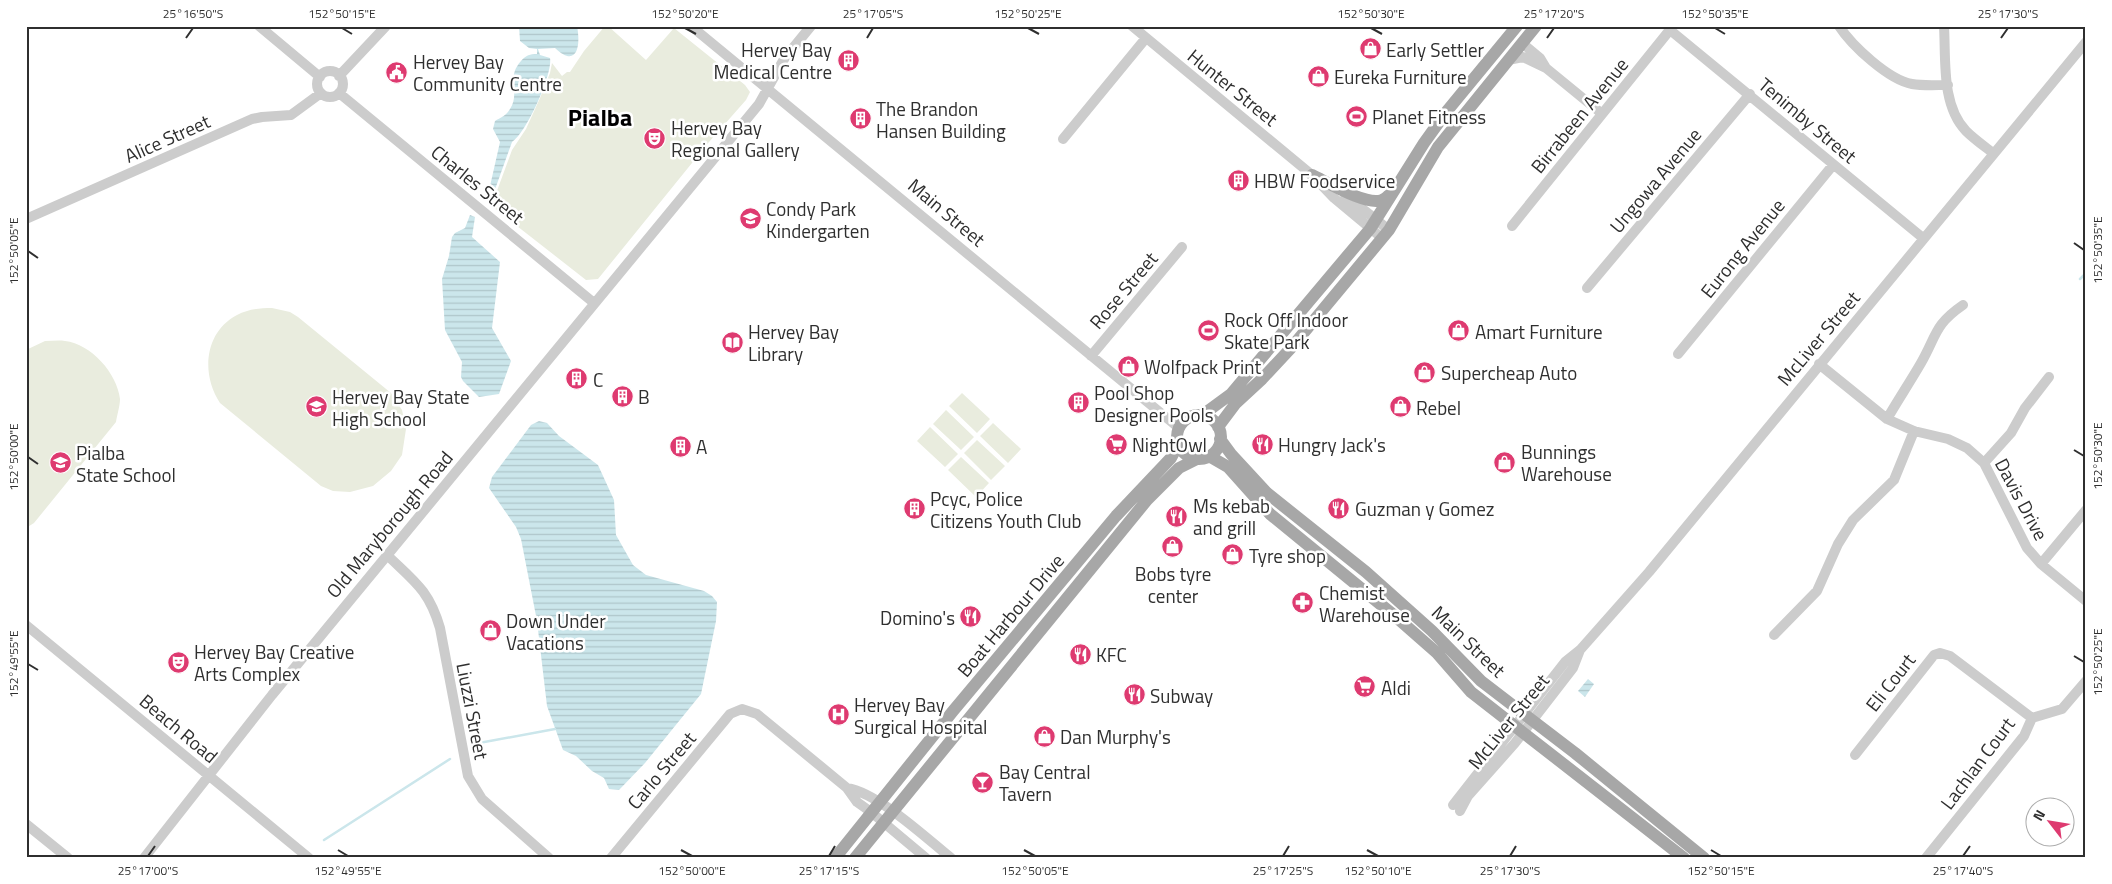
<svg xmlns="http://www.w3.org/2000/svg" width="2112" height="884" font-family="'Titillium Web',sans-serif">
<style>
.green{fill:#e9ecde}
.water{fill:url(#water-rules)}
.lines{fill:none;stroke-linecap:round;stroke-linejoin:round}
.stream{stroke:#cbe6eb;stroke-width:2.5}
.minor{stroke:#ccc;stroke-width:10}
.major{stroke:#a7a7a7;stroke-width:12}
.ticks{fill:none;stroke:#2f2f2f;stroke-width:2}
.labels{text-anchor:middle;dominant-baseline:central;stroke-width:5;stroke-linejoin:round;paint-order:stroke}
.poi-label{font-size:19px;fill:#2f2f2f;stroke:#fff;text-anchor:start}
.street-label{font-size:19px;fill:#2f2f2f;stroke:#fff}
.district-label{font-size:24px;font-weight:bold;fill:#000;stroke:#fff}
.neatline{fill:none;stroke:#2f2f2f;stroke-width:2}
.ticks-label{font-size:12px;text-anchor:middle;fill:#2f2f2f}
</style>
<defs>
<pattern id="water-rules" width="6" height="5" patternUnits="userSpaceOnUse" patternTransform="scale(1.25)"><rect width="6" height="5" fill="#cbe6eb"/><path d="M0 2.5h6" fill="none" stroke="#afc6ca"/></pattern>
</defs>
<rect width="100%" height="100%" fill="#fff"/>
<path class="green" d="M605,26H608L646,60L674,28L745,85L750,92L746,100L709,142L598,279L586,280L489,204L494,199L512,150L526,129L540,98L550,73L552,63L562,76L567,72H570L584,51Z
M272,308L290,312L298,317L391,393L402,410L406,429L402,455L391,471L373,486L350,492L333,491L321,486L220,403C201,375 204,332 237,315C248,309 260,308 272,308Z
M45,341C52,341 59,340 65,341C91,344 117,373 120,399C120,406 117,415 116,422L34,523L26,528V350Z
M962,393L990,419L977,433L949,406Z
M946,410L974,437L961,450L933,424Z
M993,423L1021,449L1008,463L980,436Z
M930,427L958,454L945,467L917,441Z
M977,440L1005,466L991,480L964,453Z
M961,457L989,483L976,497L948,470Z"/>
<path class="water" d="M519,26H577C581,46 577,69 555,48L538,49L540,55L550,58C553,74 526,134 512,142L493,195H488L500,142L493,129L495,121C500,118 507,115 510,109C521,92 505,79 521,61C526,55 530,54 537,54V49L529,48L520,41Z
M470,215L475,217L472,237L500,262L492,328L511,361L499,394L479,397L463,381L461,377L462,362L445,330L442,279L449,256L452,237L455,233L465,228Z
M539,421L547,423L559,436L598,465L614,500L616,535L633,565L646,575L704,591L712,596L717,602L716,621L701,694L645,763L619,790L609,789L604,778L592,771L576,756L563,750L547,706L537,621L521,539L516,527L489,488L492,477L531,425Z
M1588,679L1594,684L1585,697L1578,691Z"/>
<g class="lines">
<path class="stream" d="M2080,279L2086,273
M479,743L555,729
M324,840L450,759"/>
<path class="minor" d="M259,26L320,77
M691,26L1179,428
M1132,26L1312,175L1334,198L1382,238
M1839,26C1852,46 1889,80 1912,84C1923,86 1936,85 1948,85
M1944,26C1946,59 1941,105 1966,131C1974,139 1984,146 1993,153
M1670,30L1923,238
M1522,43L1540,58L1546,68
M1508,60L1523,57L1546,68L1601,113
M317 84a13 13 0 1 1 26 0a13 13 0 1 1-26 0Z
M339,76L386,26
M339,93L594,303
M1063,139L1146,38
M1345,195L1389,230
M26,219L252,119L262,117L291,115L321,93
M1512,226L1673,26
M1587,288L1750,94
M1678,354L1833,165
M1091,356L1182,247
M1819,364L1887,419L1914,431L1948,439L1967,448L1984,463L2027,548L2041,564L2086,601
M1887,419C1898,400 1910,382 1921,363C1937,335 1934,325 1963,305
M1984,463L2011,433L2025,408L2049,377
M387,555C414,581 429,590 440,628L468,776L482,799L549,858
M2041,564L2086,510
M26,625L309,858
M1774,635L1817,591L1838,544L1853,520L1894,480L1914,431
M1855,755L1934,655L1940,653L1950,656L2032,718
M847,788L857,802L871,812L926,858
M1453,805L1565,662L1580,650L1649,572L2086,42
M1460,811L1468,796L1515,743L1573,668L1580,650
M26,824L68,858
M144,858L272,695L759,104L784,59L811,26
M611,858L730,714L742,709L757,714L847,788C878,793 925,837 951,858
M1926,858L2024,736L2032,718L2062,709L2086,681"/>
<path class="major" d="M1312,175C1327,182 1366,206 1382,200C1385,199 1389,195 1391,193
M1177 437a22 22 0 1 1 44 0a22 22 0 1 1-44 0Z
M1201,416L1231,394L1370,229L1424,143L1447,111L1517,26
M1218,427L1236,403L1262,379L1291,348L1389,230L1438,147L1536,26
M1220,439L1231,454L1267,493L1366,572L1432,631L1481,681L1575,753L1704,858
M1209,456L1228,467L1270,514L1396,617L1437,653L1471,692L1684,858
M835,858L953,711L1116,516L1171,458L1178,445
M855,858L1147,500L1179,468L1197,459"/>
</g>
<path class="ticks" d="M342,28L352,34M685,28L696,34M1028,28L1039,34M1371,28L1382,34M1715,28L1725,34M186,38L193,28M867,38L873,28M1547,38L1554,28M2001,38L2008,28M2074,243L2084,250M28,251L38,258M2074,450L2084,456M28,457L38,464M2074,656L2084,662M28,664L38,670M338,850L348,856M681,850L692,856M1024,850L1035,856M1367,850L1378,856M1711,850L1721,856M148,856L155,846M829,856L835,846M1283,856L1289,846M1510,856L1516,846M1963,856L1970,846"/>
<defs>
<symbol id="shop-disc" viewBox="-11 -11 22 22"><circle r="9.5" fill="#de3a70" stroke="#fff"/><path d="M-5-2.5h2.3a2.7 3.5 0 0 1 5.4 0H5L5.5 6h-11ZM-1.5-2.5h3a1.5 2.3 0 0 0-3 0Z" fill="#fff"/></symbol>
<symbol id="building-disc" viewBox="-11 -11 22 22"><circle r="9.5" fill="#de3a70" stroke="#fff"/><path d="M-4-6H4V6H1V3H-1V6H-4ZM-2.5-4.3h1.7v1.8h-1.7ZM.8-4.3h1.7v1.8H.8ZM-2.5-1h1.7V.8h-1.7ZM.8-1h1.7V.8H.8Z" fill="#fff"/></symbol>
<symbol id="civic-disc" viewBox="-11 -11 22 22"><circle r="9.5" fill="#de3a70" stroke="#fff"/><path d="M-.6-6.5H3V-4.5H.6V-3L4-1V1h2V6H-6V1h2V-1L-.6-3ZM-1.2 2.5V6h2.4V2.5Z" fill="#fff"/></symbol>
<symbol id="stadium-disc" viewBox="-11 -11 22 22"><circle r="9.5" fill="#de3a70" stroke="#fff"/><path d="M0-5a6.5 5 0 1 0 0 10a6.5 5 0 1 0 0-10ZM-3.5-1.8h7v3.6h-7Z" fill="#fff"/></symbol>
<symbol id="theatre-disc" viewBox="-11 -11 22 22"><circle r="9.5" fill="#de3a70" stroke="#fff"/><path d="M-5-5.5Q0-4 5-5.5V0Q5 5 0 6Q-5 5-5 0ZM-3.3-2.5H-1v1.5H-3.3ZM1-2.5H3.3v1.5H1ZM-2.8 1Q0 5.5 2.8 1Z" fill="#fff"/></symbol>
<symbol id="school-disc" viewBox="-11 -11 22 22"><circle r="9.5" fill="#de3a70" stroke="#fff"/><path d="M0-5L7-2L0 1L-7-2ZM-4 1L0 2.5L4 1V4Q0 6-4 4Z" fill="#fff"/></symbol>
<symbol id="library-disc" viewBox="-11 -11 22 22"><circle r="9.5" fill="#de3a70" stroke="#fff"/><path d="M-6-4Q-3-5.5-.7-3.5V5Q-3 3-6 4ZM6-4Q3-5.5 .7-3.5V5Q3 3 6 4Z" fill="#fff"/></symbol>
<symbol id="supermarket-disc" viewBox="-11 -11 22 22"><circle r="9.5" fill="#de3a70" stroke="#fff"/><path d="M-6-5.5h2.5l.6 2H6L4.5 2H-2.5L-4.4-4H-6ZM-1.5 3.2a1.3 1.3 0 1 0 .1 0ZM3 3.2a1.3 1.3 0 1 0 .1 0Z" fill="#fff"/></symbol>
<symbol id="restaurant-disc" viewBox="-11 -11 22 22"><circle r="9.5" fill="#de3a70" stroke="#fff"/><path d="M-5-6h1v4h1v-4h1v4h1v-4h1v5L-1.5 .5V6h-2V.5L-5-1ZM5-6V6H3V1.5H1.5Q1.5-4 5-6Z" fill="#fff"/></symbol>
<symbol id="pharmacy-disc" viewBox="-11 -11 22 22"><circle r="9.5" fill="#de3a70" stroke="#fff"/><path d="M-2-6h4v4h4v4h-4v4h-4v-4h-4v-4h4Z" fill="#fff"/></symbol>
<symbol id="hospital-disc" viewBox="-11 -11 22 22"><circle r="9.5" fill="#de3a70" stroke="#fff"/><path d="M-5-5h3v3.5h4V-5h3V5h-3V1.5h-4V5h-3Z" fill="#fff"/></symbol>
<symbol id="bar-disc" viewBox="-11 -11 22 22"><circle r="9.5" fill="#de3a70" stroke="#fff"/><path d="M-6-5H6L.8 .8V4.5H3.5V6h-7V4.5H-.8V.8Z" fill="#fff"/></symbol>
</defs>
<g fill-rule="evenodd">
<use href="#shop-disc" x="1358" y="36" width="25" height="25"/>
<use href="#building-disc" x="836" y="48" width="25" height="25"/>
<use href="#civic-disc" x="384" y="60" width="25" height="25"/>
<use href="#shop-disc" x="1306" y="64" width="25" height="25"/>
<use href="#stadium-disc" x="1344" y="104" width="25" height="25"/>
<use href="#building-disc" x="848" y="106" width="25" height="25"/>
<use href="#theatre-disc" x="642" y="126" width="25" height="25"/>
<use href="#building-disc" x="1226" y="168" width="25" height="25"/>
<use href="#school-disc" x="738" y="206" width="25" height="25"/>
<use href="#stadium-disc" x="1196" y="318" width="25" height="25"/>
<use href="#shop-disc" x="1446" y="318" width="25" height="25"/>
<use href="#library-disc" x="720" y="330" width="25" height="25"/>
<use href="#shop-disc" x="1116" y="354" width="25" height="25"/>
<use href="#shop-disc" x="1412" y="360" width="25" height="25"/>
<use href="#building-disc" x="564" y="366" width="25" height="25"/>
<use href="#building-disc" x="610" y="384" width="25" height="25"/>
<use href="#building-disc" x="1066" y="390" width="25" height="25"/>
<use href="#school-disc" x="304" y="394" width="25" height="25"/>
<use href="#shop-disc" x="1388" y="394" width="25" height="25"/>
<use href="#supermarket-disc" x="1104" y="432" width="25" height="25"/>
<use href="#restaurant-disc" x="1250" y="432" width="25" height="25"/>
<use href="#building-disc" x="668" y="434" width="25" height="25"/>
<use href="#shop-disc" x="1492" y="450" width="25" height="25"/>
<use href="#school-disc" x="48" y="450" width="25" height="25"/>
<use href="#restaurant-disc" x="1326" y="496" width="25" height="25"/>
<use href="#building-disc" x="902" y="496" width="25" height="25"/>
<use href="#restaurant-disc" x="1164" y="504" width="25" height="25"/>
<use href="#shop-disc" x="1160" y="534" width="25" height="25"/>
<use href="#shop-disc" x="1220" y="542" width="25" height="25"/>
<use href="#pharmacy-disc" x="1290" y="590" width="25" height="25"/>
<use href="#restaurant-disc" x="958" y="604" width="25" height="25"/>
<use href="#shop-disc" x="478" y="618" width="25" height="25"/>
<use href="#restaurant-disc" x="1068" y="642" width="25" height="25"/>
<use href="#theatre-disc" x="166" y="650" width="25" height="25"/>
<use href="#supermarket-disc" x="1352" y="674" width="25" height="25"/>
<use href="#restaurant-disc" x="1122" y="682" width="25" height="25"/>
<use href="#hospital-disc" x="826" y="702" width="25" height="25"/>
<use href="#shop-disc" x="1032" y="724" width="25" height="25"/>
<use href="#bar-disc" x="970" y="770" width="25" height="25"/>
</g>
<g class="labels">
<g class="poi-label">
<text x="832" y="49" text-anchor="end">Hervey Bay<tspan x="832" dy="22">Medical Centre</tspan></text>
<text x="1386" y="49">Early Settler</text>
<text x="413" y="61">Hervey Bay<tspan x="413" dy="22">Community Centre</tspan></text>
<text x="1334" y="76">Eureka Furniture</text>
<text x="876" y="108">The Brandon<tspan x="876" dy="22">Hansen Building</tspan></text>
<text x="1372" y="116">Planet Fitness</text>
<text x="671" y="127">Hervey Bay<tspan x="671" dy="22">Regional Gallery</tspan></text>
<text x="1254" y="180">HBW Foodservice</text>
<text x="766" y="208">Condy Park<tspan x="766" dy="22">Kindergarten</tspan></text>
<text x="1224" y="319">Rock Off Indoor<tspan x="1224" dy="22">Skate Park</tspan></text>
<text x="748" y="331">Hervey Bay<tspan x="748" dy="22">Library</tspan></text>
<text x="1475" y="331">Amart Furniture</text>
<text x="1144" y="366">Wolfpack Print</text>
<text x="1441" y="372">Supercheap Auto</text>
<text x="593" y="379">C</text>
<text x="1094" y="392">Pool Shop<tspan x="1094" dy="22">Designer Pools</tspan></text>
<text x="332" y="396">Hervey Bay State<tspan x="332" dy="22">High School</tspan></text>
<text x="638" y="396">B</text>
<text x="1416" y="407">Rebel</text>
<text x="1132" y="444">NightOwl</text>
<text x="1278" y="444">Hungry Jack's</text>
<text x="696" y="446">A</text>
<text x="1521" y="451">Bunnings<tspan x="1521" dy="22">Warehouse</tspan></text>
<text x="76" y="452">Pialba<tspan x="76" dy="22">State School</tspan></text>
<text x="930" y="498">Pcyc, Police<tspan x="930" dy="22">Citizens Youth Club</tspan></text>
<text x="1193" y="505">Ms kebab<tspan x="1193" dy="22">and grill</tspan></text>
<text x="1355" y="508">Guzman y Gomez</text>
<text x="1249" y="555">Tyre shop</text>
<text x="1173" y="573" text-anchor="middle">Bobs tyre<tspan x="1173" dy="22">center</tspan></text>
<text x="1319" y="592">Chemist<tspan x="1319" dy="22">Warehouse</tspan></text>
<text x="955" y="617" text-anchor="end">Domino's</text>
<text x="506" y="620">Down Under<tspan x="506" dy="22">Vacations</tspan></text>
<text x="194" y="651">Hervey Bay Creative<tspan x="194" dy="22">Arts Complex</tspan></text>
<text x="1096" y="654">KFC</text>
<text x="1381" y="687">Aldi</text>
<text x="1150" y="695">Subway</text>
<text x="854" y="704">Hervey Bay<tspan x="854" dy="22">Surgical Hospital</tspan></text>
<text x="1060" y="736">Dan Murphy's</text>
<text x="999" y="771">Bay Central<tspan x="999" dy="22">Tavern</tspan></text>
</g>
<g class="street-label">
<text transform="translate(1233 87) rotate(39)">Hunter Street</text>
<text transform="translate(1579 115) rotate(-51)">Birrabeen Avenue</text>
<text transform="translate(1808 120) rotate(40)">Tenimby Street</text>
<text transform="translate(167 138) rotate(-24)">Alice Street</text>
<text transform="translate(1655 180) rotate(-50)">Ungowa Avenue</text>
<text transform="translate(478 184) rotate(39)">Charles Street</text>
<text transform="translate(947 212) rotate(40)">Main Street</text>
<text transform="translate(1742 248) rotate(-51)">Eurong Avenue</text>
<text transform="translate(1123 290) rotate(-50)">Rose Street</text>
<text transform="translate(1818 338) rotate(-50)">McLiver Street</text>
<text transform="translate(2022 499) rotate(62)">Davis Drive</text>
<text transform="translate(389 524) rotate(-50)">Old Maryborough Road</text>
<text transform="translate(1010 615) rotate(-50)">Boat Harbour Drive</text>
<text transform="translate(1469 641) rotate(44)">Main Street</text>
<text transform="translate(1890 682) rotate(-52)">Eli Court</text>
<text transform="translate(473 711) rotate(79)">Liuzzi Street</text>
<text transform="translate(1508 721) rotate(-51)">McLiver Street</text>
<text transform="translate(179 728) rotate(40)">Beach Road</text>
<text transform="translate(1977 763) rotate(-53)">Lachlan Court</text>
<text transform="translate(661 770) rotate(-50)">Carlo Street</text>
</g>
<g class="district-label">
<text x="600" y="117">Pialba</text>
</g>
</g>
<rect width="2112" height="884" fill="none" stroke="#ffffff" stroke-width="55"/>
<g transform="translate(2050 822) rotate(301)"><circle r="24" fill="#ffffff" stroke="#acacac"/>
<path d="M0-4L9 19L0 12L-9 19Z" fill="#de3a70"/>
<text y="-8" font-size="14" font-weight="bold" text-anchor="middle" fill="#2f2f2f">N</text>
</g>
<rect x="28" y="28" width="2056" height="828" class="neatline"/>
<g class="ticks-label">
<text x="193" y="18">25°16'50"S</text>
<text x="342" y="18">152°50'15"E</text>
<text x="685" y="18">152°50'20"E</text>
<text x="873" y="18">25°17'05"S</text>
<text x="1028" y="18">152°50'25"E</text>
<text x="1371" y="18">152°50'30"E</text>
<text x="1554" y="18">25°17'20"S</text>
<text x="1715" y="18">152°50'35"E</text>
<text x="2008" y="18">25°17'30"S</text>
<text transform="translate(2098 250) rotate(-90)" y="4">152°50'35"E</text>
<text transform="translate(14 251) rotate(-90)" y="4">152°50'05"E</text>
<text transform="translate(2098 456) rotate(-90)" y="4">152°50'30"E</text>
<text transform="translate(14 457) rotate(-90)" y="4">152°50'00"E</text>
<text transform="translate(2098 662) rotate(-90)" y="4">152°50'25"E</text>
<text transform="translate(14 664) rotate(-90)" y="4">152°49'55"E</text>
<text x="148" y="875">25°17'00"S</text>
<text x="348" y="875">152°49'55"E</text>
<text x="692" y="875">152°50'00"E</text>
<text x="829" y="875">25°17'15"S</text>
<text x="1035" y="875">152°50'05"E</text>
<text x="1283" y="875">25°17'25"S</text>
<text x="1378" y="875">152°50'10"E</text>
<text x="1510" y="875">25°17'30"S</text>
<text x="1721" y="875">152°50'15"E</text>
<text x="1963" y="875">25°17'40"S</text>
</g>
</svg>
